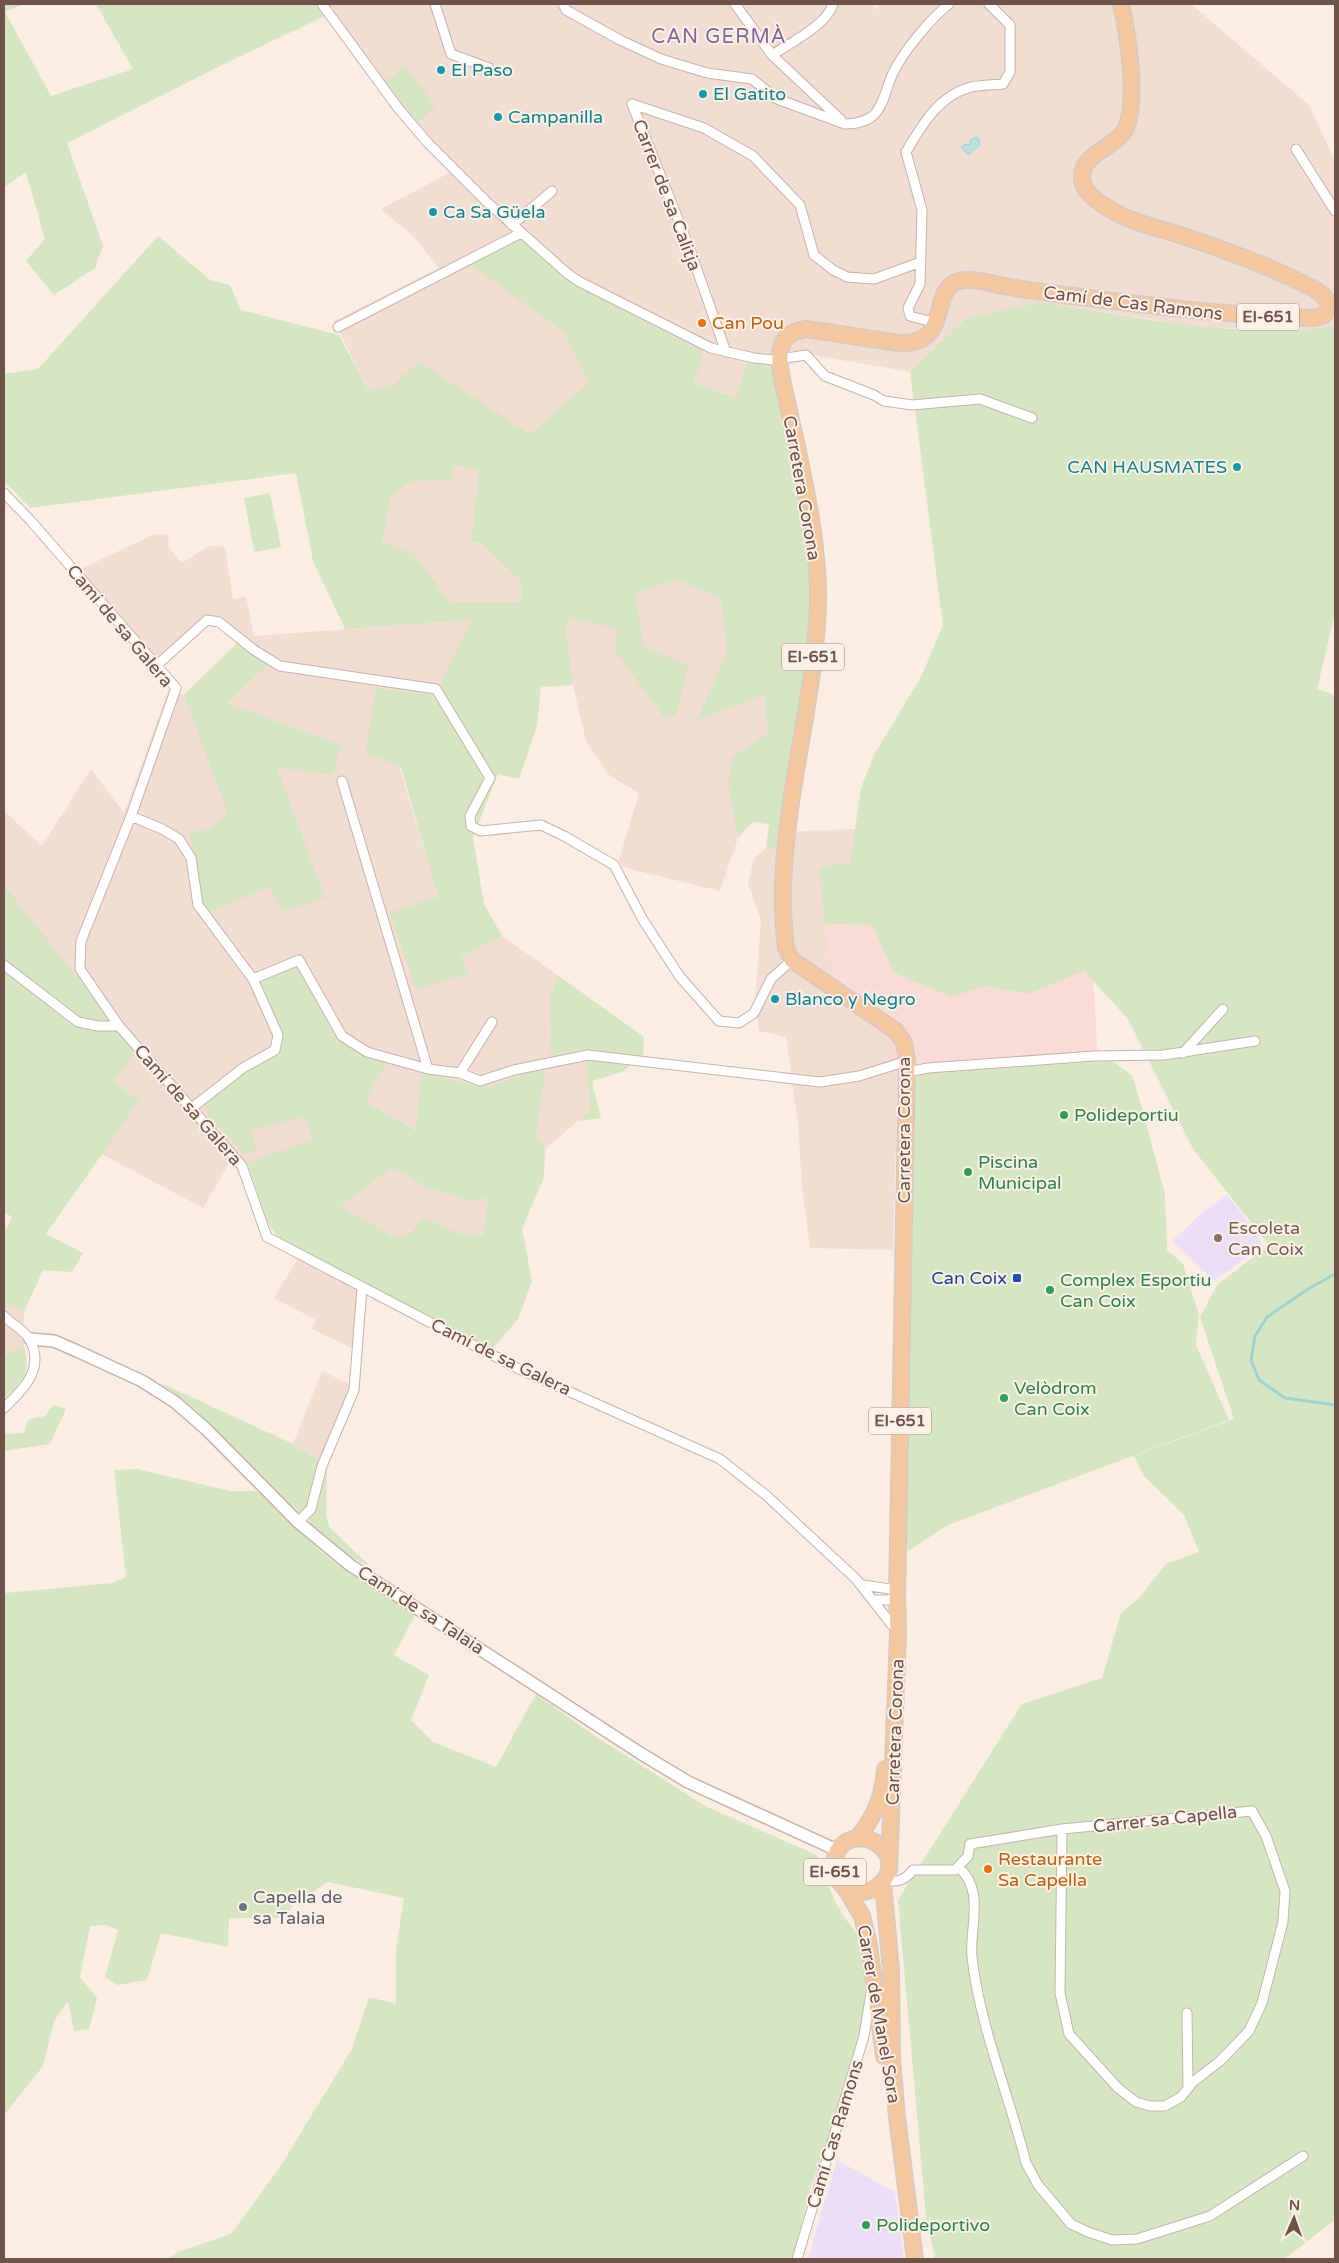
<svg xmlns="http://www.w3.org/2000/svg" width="1339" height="2263" font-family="'Varela Round',sans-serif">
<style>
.residential{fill:#f1ddd1}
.commercial{fill:#fadbd6}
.education{fill:#eadff6}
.green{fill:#d6e6c2;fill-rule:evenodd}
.water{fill:#b8e2e1;stroke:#9fd3d2}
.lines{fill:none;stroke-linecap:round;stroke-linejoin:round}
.stream{stroke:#9fd3d2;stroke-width:3}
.minor-casing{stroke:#c9b3a9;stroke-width:11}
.tertiary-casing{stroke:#c9b3a9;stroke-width:14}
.primary-casing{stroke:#d4cbc9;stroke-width:18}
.minor{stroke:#fff;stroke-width:9}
.tertiary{stroke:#fff;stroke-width:11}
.primary{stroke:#f4c79e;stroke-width:15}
.culture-dot{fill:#0f9aa8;stroke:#fdf1e7;stroke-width:2}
.food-dot{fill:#e8710a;stroke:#fdf1e7;stroke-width:2}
.leisure-dot{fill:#2e9e5b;stroke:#fdf1e7;stroke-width:2}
.education-dot{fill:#8d6e63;stroke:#fdf1e7;stroke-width:2}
.transit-dot{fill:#1a4fb4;stroke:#fdf1e7;stroke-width:2}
.worship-dot{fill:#6b7280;stroke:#fdf1e7;stroke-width:2}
.labels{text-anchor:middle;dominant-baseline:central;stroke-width:4;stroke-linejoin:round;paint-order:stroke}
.shield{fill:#fdf1e7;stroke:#9a8279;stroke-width:1}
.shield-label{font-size:16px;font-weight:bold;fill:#6f524a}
.culture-label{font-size:18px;fill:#0d838f;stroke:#fdf1e7;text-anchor:start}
.street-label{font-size:18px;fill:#6f524a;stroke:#fdf1e7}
.food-label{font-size:18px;fill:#c56008;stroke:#fdf1e7;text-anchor:start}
.leisure-label{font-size:18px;fill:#27864d;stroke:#fdf1e7;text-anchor:start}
.education-label{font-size:18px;fill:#785e54;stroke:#fdf1e7;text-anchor:start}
.transit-label{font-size:18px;fill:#164399;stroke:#fdf1e7;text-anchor:end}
.worship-label{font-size:18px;fill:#5b616d;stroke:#fdf1e7;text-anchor:start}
.quarter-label{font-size:20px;letter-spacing:1px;fill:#7d6692;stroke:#fdf1e7}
</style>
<rect width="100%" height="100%" fill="#faede2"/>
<path class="residential" d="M317,4H872L875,10L880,4H1191L1309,105L1335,161V326L1312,330L1207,328L1040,302L966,318L910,372L773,348L774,365L745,363L737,398L694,383L702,351L569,282L519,239L472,264L564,333L589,384L530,434L419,361L393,385L368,390L334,321L439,268L414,237L381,209L449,173Z
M454,466L479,469L471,542L481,543L522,581V603L450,602L413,552L382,541L391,497L412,481L452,480Z
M168,534L169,548L182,563L209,546L225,547L233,599L246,596L254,636L472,620L435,695L376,688L438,897L390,912L469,974L461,957L502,936L559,976L550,996L551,1054L585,1050L590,1111L545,1149L536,1134L545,1067L492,1086L472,1084L421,1071L417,1130L366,1102L388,1060L354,1050L334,1034L299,966L280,1035L250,1130L305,1116L313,1140L247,1162L232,1159L203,1208L100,1153L138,1101L113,1081L137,1050L73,974L4,885V811L42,846L91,769L124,813L168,691L184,695L229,815L208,830L209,912L269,887L325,897L277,767L342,745L228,703L269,664L216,624H207L153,672L72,573L153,535Z
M676,580L721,598L727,652L698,719L764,695L768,734L728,785L738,838L720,891L622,867L619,860L639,793L609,775L586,741L573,685L566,630L570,618L617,629L644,646L634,593Z
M855,829L850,864L819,868L837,1000L885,1028L896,1049L898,1069L893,1250L810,1248L802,1187L798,1124L786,1037L759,1031L755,999L761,921L748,883L754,859L766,848L778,849L781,832Z
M392,1168L428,1188L469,1200L488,1199L483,1235H463L423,1217L408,1236H392L341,1206Z
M302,1252L367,1285L357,1394L327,1465L293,1444L322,1371L351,1385L354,1349L312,1329L316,1320L274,1298Z
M4,1302L24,1312V1346L4,1356Z"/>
<path class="commercial" d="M825,924L872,925L894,973L952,997L984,986L1028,994L1083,971L1093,975L1098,1062L920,1073L898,1069L896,1049L884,1028L837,1000Z"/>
<path class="education" d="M1227,1195L1258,1234L1262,1246L1214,1281L1172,1241L1204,1211Z
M837,2160L895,2192L904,2259H808Z"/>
<path class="green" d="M4,4H24L5,12L51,96L133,69L96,4H317L325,16L224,64L67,143L103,246L95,268L54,295L26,261L45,239L26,172L4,187Z
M405,66L436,107L417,122L386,81Z
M158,236L210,280L230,285L241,310L339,335L368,390L393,385L419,361L530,434L589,383L564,333L471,264L520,239L569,282L703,351L694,383L736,398L746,363L774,365L805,515L813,600L806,687L778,849L766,848L769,824L753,822L738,838L728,785L733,756L768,734L764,695L697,720L727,652L721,598L676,580L635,593L644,646L688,665L677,714L665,719L616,652L617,629L570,618L566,630L573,685L541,687L537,726L519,779L498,774L473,837L484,904L502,936L461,957L469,974L416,989L389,912L438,897L401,767L365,753L376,688L435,695L472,620L345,629L313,561L296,473L30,508L4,481V374L38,369ZM454,466L479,469L471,542L481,543L521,581L522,602H450L413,552L382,541L391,497L412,481L452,480Z
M1040,302C1133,316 1242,341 1335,326V613L1317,689L1335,695V2220L1284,2259H935L926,2216L898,1900L1022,1704L1102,1678L1121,1613L1138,1599L1166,1564L1199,1552L1184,1515L1144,1476L1134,1456L1234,1419L1200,1317L1217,1285L1269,1245L1193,1149L1128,1019L1084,971L1028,994L984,986L952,997L894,973L872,925L825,924L819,867L850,863L861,788L874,755L922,675L943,625L910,372L966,318Z
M270,493L281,547L254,552L244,498Z
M239,641L269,664L228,703L342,745L332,775L277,767L325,897L283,912L269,887L209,912L202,906L189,832L208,830L228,814L184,695Z
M4,885L112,1021C101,1021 92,1021 81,1018C60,1011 23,974 4,959Z
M293,965L298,966L334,1034L354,1050L388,1060L366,1102L416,1130L421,1071L472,1084L491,1086L546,1066L536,1134L545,1149L544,1177L522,1229L532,1281L518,1319L492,1349L280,1240L268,1223L247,1162L313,1140L305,1116L251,1130L256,1151L244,1154L209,1117L205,1104L243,1071L277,1051L280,1035L260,983L263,977ZM392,1168L428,1188L469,1200L488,1199L483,1235H463L423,1217L408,1236H392L341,1206Z
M4,971L72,1025L92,1030L119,1029L137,1050L114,1082L139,1101L46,1234L83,1253L72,1272L43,1270L24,1312L4,1302V1234L12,1217L4,1212Z
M559,976L644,1037L643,1057L585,1050L551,1055L550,996Z
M586,1058L633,1063L622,1072L592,1081L601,1118L579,1121L590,1111Z
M1112,1061L1132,1075L1143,1111L1165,1195L1167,1250L1183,1264L1199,1315L1196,1345L1229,1420L948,1525L908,1551L905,1523L913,1080L920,1073Z
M24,1346C31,1375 23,1380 4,1400V1356Z
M161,1383L293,1444L320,1461L307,1508L301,1514L191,1406Z
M53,1405L66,1409L50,1444L4,1451V1434L24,1433L28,1420L45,1416Z
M327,1465L326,1516L330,1528L370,1566L352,1558L311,1525L309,1519Z
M137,1469L230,1491H257L327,1557L415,1615L394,1655L429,1675L411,1720L433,1742L496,1767L536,1694L598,1738L707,1807L817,1855C828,1889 841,1921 868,1944L873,1983L854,2069L810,2189L793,2259H167L178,2252L231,2234L280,2167L352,2049L369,1997L396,2004V1949L404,1898L328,1882L295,1903L284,1918H229L228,1947L161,1933L147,1980L117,1985L105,1977L118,1930L106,1925L90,1926L80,1977L97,1998L89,2029L74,2031L68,2001L54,2021L43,2066L4,2115V1593L113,1583L126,1577L114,1470Z"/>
<path class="water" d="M976,137L979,139L980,145L968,155L961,147L965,144L970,145V140Z"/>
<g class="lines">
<path class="stream" d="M1335,1274L1308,1289L1267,1317L1255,1336L1251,1360L1259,1380L1285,1398L1335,1405"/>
<defs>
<path id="minor" d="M322,4L398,108L427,142L488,203L568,274L580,282L711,348L754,358L774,360L806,355L825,376L874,395L884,401L912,405L980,399L1032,418
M435,4L451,54L489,68
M563,4L566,10L620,40L661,59L707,73L752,79L777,99L845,124C855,124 866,122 874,115C885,103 886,87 893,73C903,52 930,19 949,4
M735,4L772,55L841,120
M772,55C790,43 827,25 833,4
M632,104L704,128L753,156L800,205L814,255L833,270L847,277L874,279L921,262
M632,104L689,247L726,352
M1296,149L1335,211
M512,225L552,191
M936,323L910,316L908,308L920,284L922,210L906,152C922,125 938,96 971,87C981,85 993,85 1003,84L1010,72V25L989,4
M338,327L521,233
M4,493L31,521L176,688L131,816L81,941L80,969L119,1026L242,1166L267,1237L521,1370L720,1459L767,1496L856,1579L892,1625
M156,666L207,620L219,622L254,650L280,666L436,689L490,778L470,816L471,826L481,831L541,825L564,836L614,865L643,920L680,977L719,1021L739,1023L754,1013L771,979L792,960
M342,781L428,1069
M131,816L162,829L179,839L191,858L198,905L253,979L278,1035L275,1050L243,1068L193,1107
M4,965L78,1022L98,1026H119
M253,979L299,960L342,1036L367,1052L428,1069L460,1073L480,1081L514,1070L588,1055L820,1082L859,1076L907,1061
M1183,1053L1223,1009
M907,1072L928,1068L1094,1056L1164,1055L1255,1041
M460,1073L492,1022
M4,1316C11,1324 26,1331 30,1340C45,1369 23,1390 4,1408
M298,1522L311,1509L322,1466L354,1390L362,1288
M863,1585L897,1590
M874,1600H889L897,1596
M958,1867C986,1890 969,1928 972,1957C980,2028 1009,2094 1026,2163L1038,2185L1071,2224L1088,2232L1112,2240L1137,2239L1210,2216L1303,2156
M885,1880C898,1883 905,1880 913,1870H955L968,1856L970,1844L1056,1830L1062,1829L1252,1811L1266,1836L1285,1891L1283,1922L1262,2003L1249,2031L1220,2061L1193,2082L1181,2097L1165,2106H1150L1136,2102L1118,2088L1069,2034L1060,1993L1062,1829
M1187,2013L1188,2088
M797,2259L864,2036L871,1993"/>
<path id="tertiary" d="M30,1339L54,1341L77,1351L142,1381L175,1402L206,1429L298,1522L350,1565L640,1753L688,1782L839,1851"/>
<path id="primary" d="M857,1838C875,1817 883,1796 885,1769
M889,1859C877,1828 833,1833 834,1866C836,1899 880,1901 889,1870L898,1633L897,1596L907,1061L904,1043L896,1031L792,960L786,948C771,831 815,719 818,602C819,529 796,446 781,374C778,350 779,332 807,329L898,343C958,346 923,281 967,280C979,279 992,284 1004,286C1024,290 1044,292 1064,295C1146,305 1229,316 1312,318C1322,317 1328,315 1329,304C1323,291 1308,286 1296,280C1259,262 1222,249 1183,236C1158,228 1130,222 1108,208C1097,201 1082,192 1082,177C1082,152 1117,148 1126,128C1138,100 1128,34 1121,4
M883,1883L891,1970L892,2059L897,2117L915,2259
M844,1886L862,1916L869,1945L884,2056"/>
</defs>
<use href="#minor" class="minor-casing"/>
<use href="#tertiary" class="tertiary-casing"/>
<use href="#primary" class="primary-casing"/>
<use href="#minor" class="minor"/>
<use href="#tertiary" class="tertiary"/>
<use href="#primary" class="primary"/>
</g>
<g class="culture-dot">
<circle cx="441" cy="70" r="5"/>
<circle cx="703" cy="94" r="5"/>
<circle cx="498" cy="117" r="5"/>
<circle cx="433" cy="212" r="5"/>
<circle cx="1237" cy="467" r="5"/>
<circle cx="775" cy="999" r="5"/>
</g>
<g class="food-dot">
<circle cx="702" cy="323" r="5"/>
<circle cx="988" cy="1869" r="5"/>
</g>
<g class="leisure-dot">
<circle cx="1064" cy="1115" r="5"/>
<circle cx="968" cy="1172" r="5"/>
<circle cx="1050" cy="1290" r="5"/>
<circle cx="1004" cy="1398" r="5"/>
<circle cx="866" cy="2225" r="5"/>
</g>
<circle class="education-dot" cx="1218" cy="1238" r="5"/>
<rect class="transit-dot" x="1012" y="1273" width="10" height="10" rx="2.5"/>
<circle class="worship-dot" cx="243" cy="1907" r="5"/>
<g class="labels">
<g class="shield">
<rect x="1237" y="303.5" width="62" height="27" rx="4"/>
<rect x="782" y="643.5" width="62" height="27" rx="4"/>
<rect x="869" y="1407.5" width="62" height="27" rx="4"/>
<rect x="804" y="1858.5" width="62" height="27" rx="4"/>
</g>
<g class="shield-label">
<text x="1268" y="317">EI-651</text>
<text x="813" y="657">EI-651</text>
<text x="900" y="1421">EI-651</text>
<text x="835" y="1872">EI-651</text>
</g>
<g class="culture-label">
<text x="451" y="70">El Paso</text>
<text x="713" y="94">El Gatito</text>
<text x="508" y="117">Campanilla</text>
<text x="443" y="212">Ca Sa Güela</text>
<text x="1227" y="467" text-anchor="end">CAN HAUSMATES</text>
<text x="785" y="999">Blanco y Negro</text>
</g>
<g class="street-label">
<text transform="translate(667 195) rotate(69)">Carrer de sa Calitja</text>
<text transform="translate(1133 303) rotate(7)">Camí de Cas Ramons</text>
<text transform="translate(802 488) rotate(80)">Carretera Corona</text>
<text transform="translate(120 626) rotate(50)">Camí de sa Galera</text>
<text transform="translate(188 1105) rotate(49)">Camí de sa Galera</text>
<text transform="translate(904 1130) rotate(-90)">Carretera Corona</text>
<text transform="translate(501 1357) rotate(26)">Camí de sa Galera</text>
<text transform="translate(421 1610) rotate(33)">Camí de sa Talaia</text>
<text transform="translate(895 1732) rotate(-88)">Carretera Corona</text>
<text transform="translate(1165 1819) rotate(-6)">Carrer sa Capella</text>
<text transform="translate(879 2014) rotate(80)">Carrer de Manel Sora</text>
<text transform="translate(835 2134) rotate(-73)">Camí Cas Ramons</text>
</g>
<g class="food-label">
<text x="712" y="323">Can Pou</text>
<text x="998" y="1859">Restaurante<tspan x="998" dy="21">Sa Capella</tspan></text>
</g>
<g class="leisure-label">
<text x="1074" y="1115">Polideportiu</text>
<text x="978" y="1162">Piscina<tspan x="978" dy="21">Municipal</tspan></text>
<text x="1060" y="1280">Complex Esportiu<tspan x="1060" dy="21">Can Coix</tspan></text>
<text x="1014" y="1388">Velòdrom<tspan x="1014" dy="21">Can Coix</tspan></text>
<text x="876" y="2225">Polideportivo</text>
</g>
<g class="education-label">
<text x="1228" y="1228">Escoleta<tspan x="1228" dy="21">Can Coix</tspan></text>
</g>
<g class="transit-label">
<text x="1007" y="1278">Can Coix</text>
</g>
<g class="worship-label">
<text x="253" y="1897">Capella de<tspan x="253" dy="21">sa Talaia</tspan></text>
</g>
<g class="quarter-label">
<text x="719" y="37">CAN GERMÀ</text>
</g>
</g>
<rect width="1339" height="2263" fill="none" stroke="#6f524a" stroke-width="10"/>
<g transform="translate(1294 2218) rotate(2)" stroke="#fdf1e7" stroke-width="4" paint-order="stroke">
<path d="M0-4L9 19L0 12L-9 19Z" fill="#6f524a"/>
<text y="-8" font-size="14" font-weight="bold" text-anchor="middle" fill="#6f524a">N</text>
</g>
</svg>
